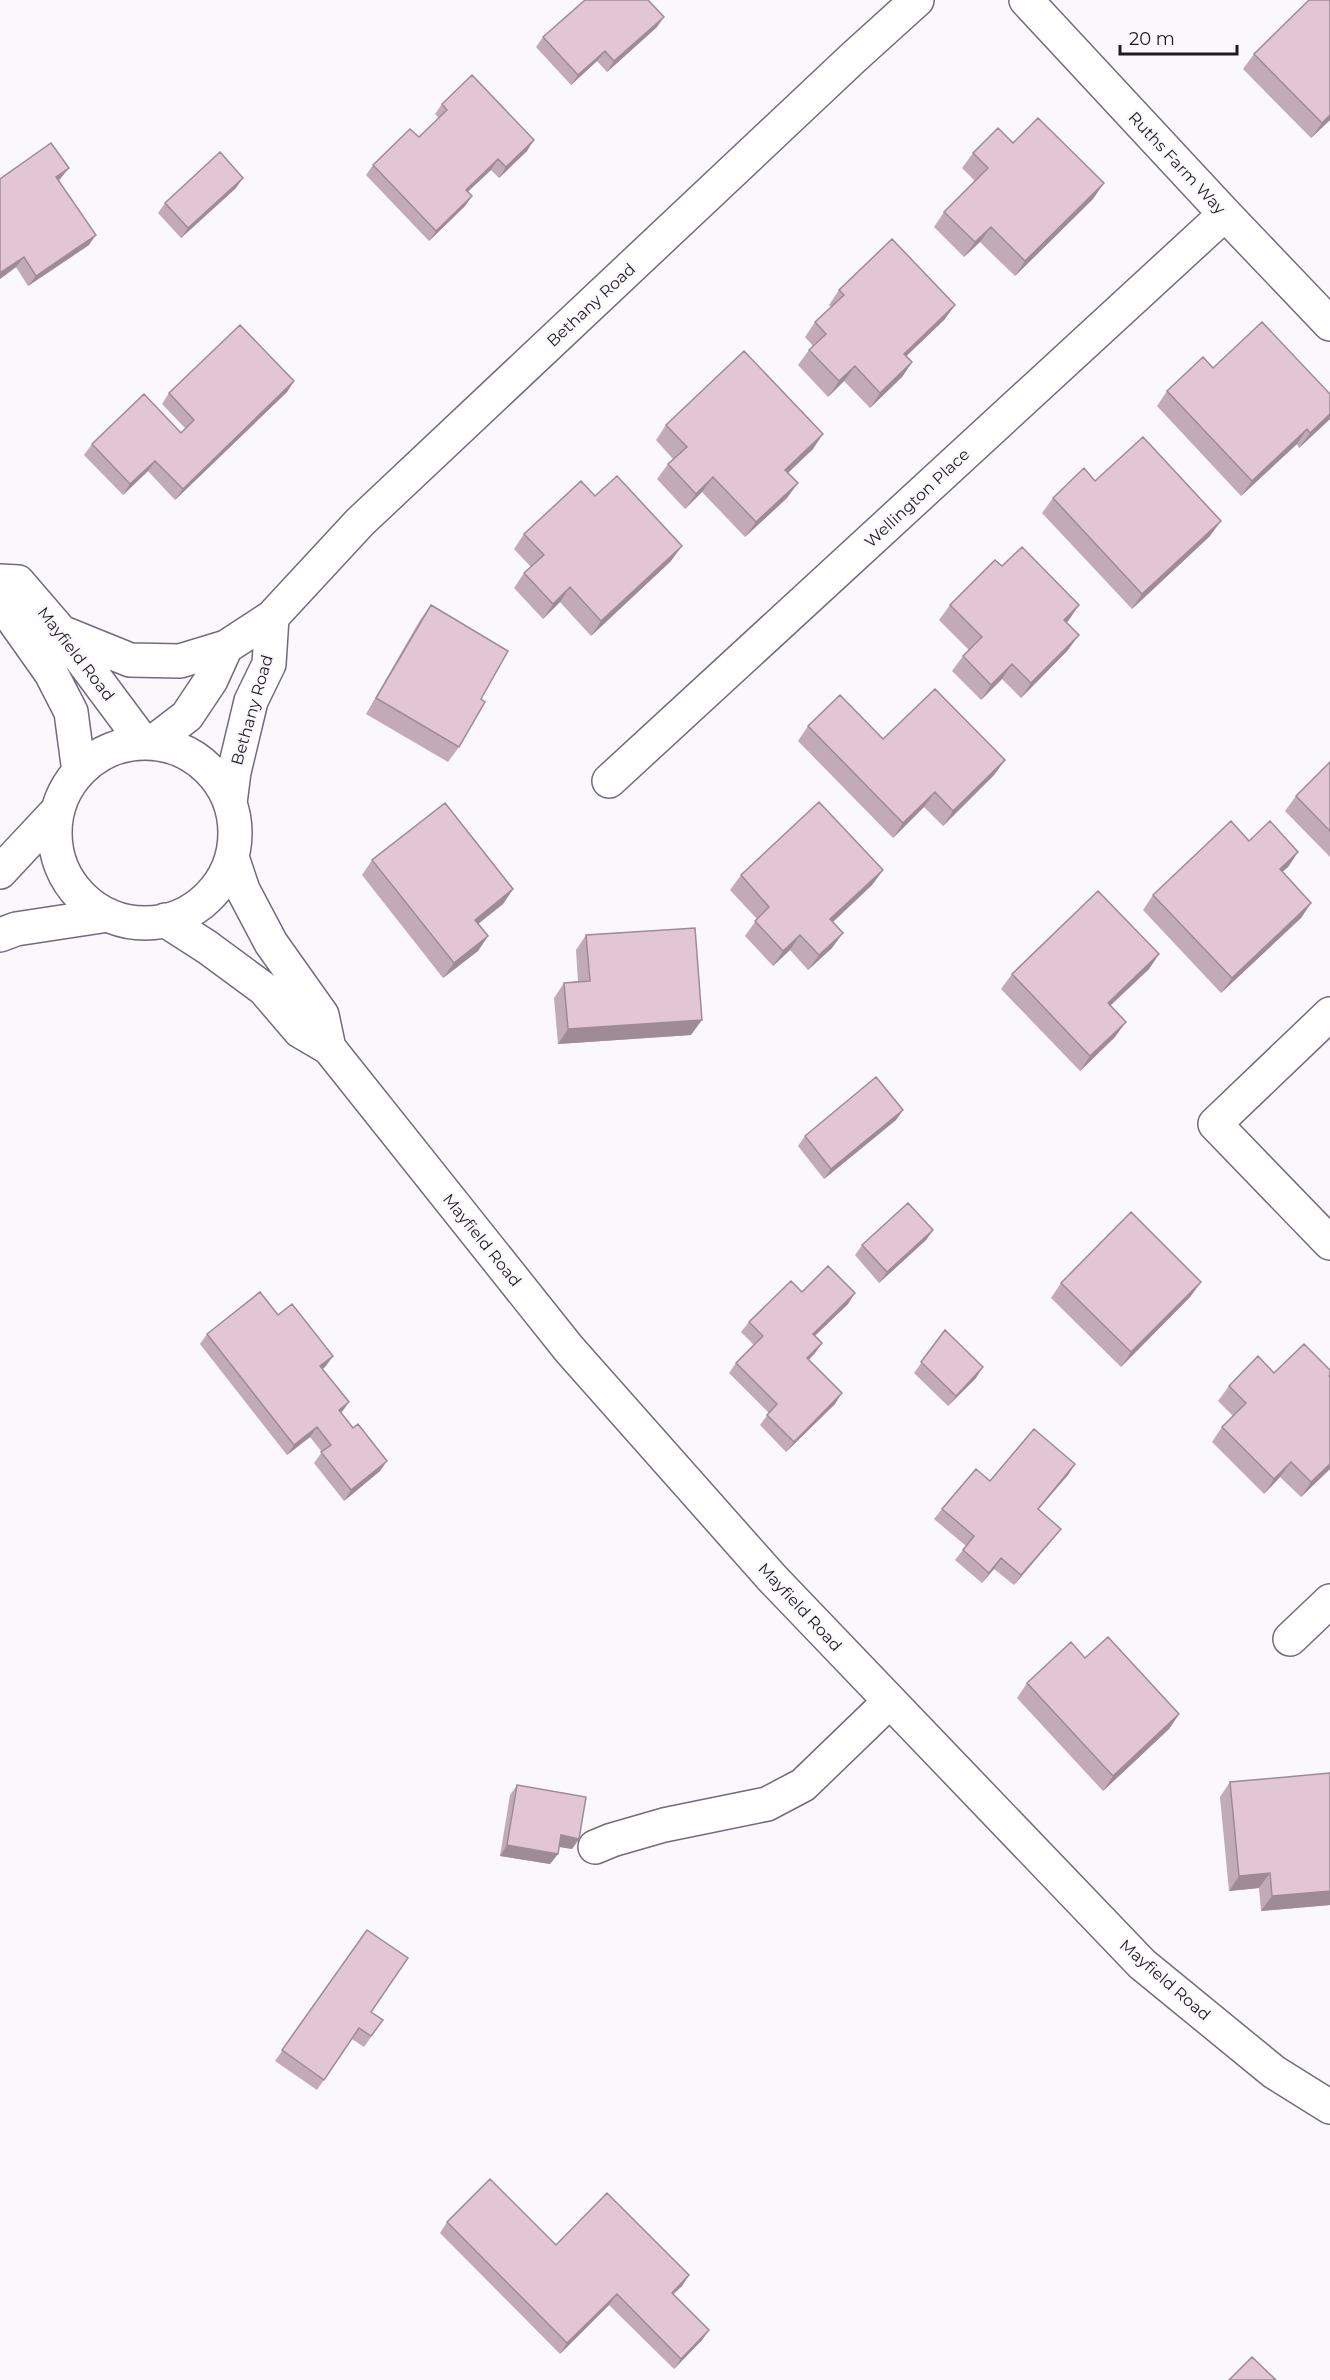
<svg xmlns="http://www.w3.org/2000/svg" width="1330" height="2380" font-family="Montserrat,sans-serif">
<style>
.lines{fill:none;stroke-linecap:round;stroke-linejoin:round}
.minor-casing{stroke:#75697f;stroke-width:36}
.minor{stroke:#fff;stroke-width:33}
.wall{fill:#c2aab8}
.shaded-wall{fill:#9e8b96}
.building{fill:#e2c6d6;stroke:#9e8b96;stroke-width:1.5}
.labels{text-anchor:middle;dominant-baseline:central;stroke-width:4.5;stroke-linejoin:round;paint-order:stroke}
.street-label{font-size:16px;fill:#1f1a23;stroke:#faf7fd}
</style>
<rect width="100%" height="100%" fill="#faf7fd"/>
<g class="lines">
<defs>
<path id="minor" d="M1026,0L1225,214L1330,324
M0,581L18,582L61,632L143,742
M0,601L51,673L71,712L79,772
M61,632L130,660L180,661L226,647
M153,742L187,716L211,680L226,647L272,617L360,522L854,57L917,0
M55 833a90 90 0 1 1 180 0a90 90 0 1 1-180 0Z
M609,781L1225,214
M230,803L234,772L251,701L269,664L272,617
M232,857L243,890L271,943L322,1015L329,1048
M0,872L58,810
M165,920L207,947L264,989L300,1031L329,1048L569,1349L772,1578L1142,1964L1274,2072L1330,2107
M0,935L16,929L108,915
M1330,1014L1215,1124L1330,1243
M1290,1639L1330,1601
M595,1847L612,1840L664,1825L767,1804L803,1785L890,1701"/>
</defs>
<use href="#minor" class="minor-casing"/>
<use href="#minor" class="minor"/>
</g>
<path class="wall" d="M1330,0V120L1311,138L1243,69L1254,54Z
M657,27L607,72L597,61L571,85L536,47L543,37Z
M442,104L527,151L499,178L491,170L468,191L472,196L465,206L429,241L366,175L373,165L419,137L439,118L435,114Z
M1013,143L1093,199L1015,276L980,242L964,257L934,227L944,212L975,181L962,168L973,153Z
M61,178L59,180L89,245L28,286L16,267L0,279V179Z
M236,188L181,238L158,213L165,203Z
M839,290L955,305L944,320L906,356L912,362L902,377L870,408L844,381L828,397L798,365L809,350L813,346L805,337L815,322L831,307L829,305Z
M1213,368L1330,394V419L1299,448L1297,444L1241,496L1157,406L1167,391Z
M294,381L287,392L175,500L148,471L123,495L84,455L92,444L181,433L185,428L162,404L169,393Z
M666,425L813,449L788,473L787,498L745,537L702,492L685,509L657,479L668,464L673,459L656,440Z
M1095,481L1210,536L1132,609L1042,513L1053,498Z
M595,496L671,561L591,636L560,602L543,619L514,588L524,573L531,567L514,549L524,534Z
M1002,566L1069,620L1066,622L1068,650L1021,698L1002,679L981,700L952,671L963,656L969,650L939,620L950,605Z
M431,605L481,699L459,747L448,762L366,714L420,620Z
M808,726L883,739L1005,760L994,775L943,826L924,807L893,838L798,741Z
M1330,762V857L1285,811L1296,796Z
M1249,841L1298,852L1288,867L1282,871L1311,903L1301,918L1221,993L1143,910L1153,895Z
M372,860L513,889L503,904L478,924L488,936L478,951L443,978L362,875Z
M883,870L872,885L833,922L832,948L808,970L790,950L773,966L745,936L757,919L730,890L741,875Z
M586,935L691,1035L558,1044L554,998L564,983L578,981L576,950Z
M1159,954L1149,969L1110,1006L1115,1037L1080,1071L1001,989L1012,974Z
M903,1110L896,1120L824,1179L798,1146L805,1136Z
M933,1230L926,1240L879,1283L855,1255L862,1245Z
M1201,1282L1190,1297L1121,1367L1051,1298L1061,1283Z
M802,1292L848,1304L815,1336L822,1343L815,1353L809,1360L835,1404L786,1452L760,1425L769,1413L729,1373L736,1363L754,1345L741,1332L749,1322Z
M278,1315L326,1366L323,1369L341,1413L380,1471L344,1501L314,1463L322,1452L310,1437L287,1455L200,1344L207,1334Z
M945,1330L976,1378L948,1406L914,1373Z
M1330,1370V1469L1301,1497L1280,1477L1264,1494L1212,1442L1222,1427L1233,1416L1218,1401L1229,1386L1274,1373Z
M1075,1464L1068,1475L1038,1509L1061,1529L1053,1539L1014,1585L994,1569L982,1583L955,1560L966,1546L934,1519L942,1509L990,1481Z
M1085,1658L1179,1714L1169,1729L1103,1791L1017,1698L1027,1683Z
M1230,1782L1330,1905L1261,1911L1259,1888L1229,1891L1220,1797Z
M517,1785L579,1839L572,1849L559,1847L558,1854L550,1864L500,1856L510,1795Z
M367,1930L371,2012L383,2020L364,2047L352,2039L317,2090L275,2061Z
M447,2222L556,2245L689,2275L682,2286L673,2294L709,2330L702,2340L674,2369L609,2305L560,2354L440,2233Z"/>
<path class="shaded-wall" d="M664,17L657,27L607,72L614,61Z
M605,51L597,61L571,85L578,75Z
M1330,115V120L1311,138L1322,123Z
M534,140L527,151L499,178L506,167Z
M498,159L491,170L459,200L466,190Z
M69,168L61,178L49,187L56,177Z
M243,178L236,188L181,238L188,228Z
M1104,183L1093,199L1015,276L1025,261Z
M472,196L465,206L429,241L436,231Z
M991,227L980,242L964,257L975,242Z
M96,235L89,245L28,286L36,276Z
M24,257L16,267L0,279V273Z
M955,305L944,320L893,369L904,354Z
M912,362L902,377L870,408L880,393Z
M855,366L844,381L828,397L839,381Z
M294,381L287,392L175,500L183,489Z
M1330,414V419L1299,448L1310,433Z
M1307,429L1297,444L1241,496L1252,481Z
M823,434L813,449L775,485L785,470Z
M155,461L148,471L123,495L130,484Z
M713,477L702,492L685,509L696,494Z
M798,483L787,498L745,537L756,522Z
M1221,521L1210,536L1132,609L1142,594Z
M682,546L671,561L591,636L601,621Z
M570,587L560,602L543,619L553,604Z
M1079,605L1069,620L1054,635L1064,620Z
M1079,635L1068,650L1021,698L1031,683Z
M1012,664L1002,679L981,700L991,685Z
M1005,760L994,775L943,826L953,811Z
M935,792L924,807L893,838L903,823Z
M1298,852L1288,867L1269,884L1280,869Z
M883,870L872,885L820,934L830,919Z
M513,889L503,904L464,935L475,920Z
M1311,903L1301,918L1221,993L1232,978Z
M843,933L832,948L808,970L819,955Z
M800,935L790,950L773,966L783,951Z
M488,936L478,951L443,978L454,963Z
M1159,954L1149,969L1097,1018L1108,1003Z
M702,1020L691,1035L558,1044L568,1029Z
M1126,1022L1115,1037L1080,1071L1090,1056Z
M903,1110L896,1120L824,1179L831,1169Z
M933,1230L926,1240L879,1283L887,1272Z
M1201,1282L1190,1297L1121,1367L1131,1352Z
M855,1293L848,1304L806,1344L813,1334Z
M822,1343L815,1353L800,1368L807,1358Z
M333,1356L326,1366L313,1376L320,1366Z
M983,1367L976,1378L948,1406L956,1396Z
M842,1393L835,1404L786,1452L794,1442Z
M349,1402L342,1412L332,1421L339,1410Z
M317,1427L310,1437L287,1455L294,1445Z
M387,1461L380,1471L344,1501L351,1490Z
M1291,1462L1280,1477L1264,1494L1274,1479Z
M1075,1464L1068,1475L1030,1519L1038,1509Z
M1330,1464V1469L1301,1497L1311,1482Z
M1061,1529L1053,1539L1014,1585L1021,1575Z
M1001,1558L994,1569L982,1583L989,1573Z
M1179,1714L1169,1729L1103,1791L1113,1776Z
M561,1835L579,1839L572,1849L554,1846Z
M507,1845L558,1854L550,1864L500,1856Z
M1270,1873L1259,1888L1229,1891L1239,1876Z
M1330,1891V1905L1261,1911L1272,1896Z
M689,2275L682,2286L664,2303L672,2293Z
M617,2294L609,2305L560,2354L567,2343Z
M709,2330L702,2340L674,2369L681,2359Z"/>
<path class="building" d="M585,0H648L664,17L614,61L605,51L578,75L543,37Z
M1309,0H1330V115L1322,123L1254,54Z
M472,75L534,140L506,167L498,159L466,190L472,196L436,231L373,165L410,129L419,137L447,110L442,104Z
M1038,118L1104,183L1025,261L991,227L975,242L944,212L988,168L973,153L998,128L1013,143Z
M51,143L69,168L56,177L96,235L36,276L24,257L0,273V179Z
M220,152L243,178L188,228L165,203Z
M892,239L955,305L904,354L912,362L880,393L855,366L839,381L809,350L826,334L815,322L844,295L839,290Z
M1262,322L1330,394V414L1310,433L1307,429L1252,481L1167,391L1203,357L1213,368Z
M240,325L294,381L183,489L155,461L130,484L92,444L144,394L181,433L194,420L169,393Z
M744,351L823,434L785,470L798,483L756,522L713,477L696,494L668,464L687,447L666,425Z
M1143,437L1221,521L1142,594L1053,498L1084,468L1095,481Z
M617,476L682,546L601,621L570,587L553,604L524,573L544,555L524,534L581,481L595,496Z
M1022,547L1079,605L1064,620L1079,635L1031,683L1012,664L991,685L963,656L982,637L950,605L995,560L1002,566Z
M431,605L508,651L481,699L485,702L459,747L376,698Z
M935,689L1005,760L953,811L935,792L903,823L808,726L840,695L883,739Z
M1330,762V831L1296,796Z
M819,802L883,870L830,919L843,933L819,955L800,935L783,951L755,921L769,907L741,875Z
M445,803L513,889L475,920L488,936L454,963L372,860Z
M1231,821L1249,841L1270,821L1298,852L1280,869L1311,903L1232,978L1153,895Z
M1098,891L1159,954L1108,1003L1126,1022L1090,1056L1012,974Z
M695,928L702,1020L568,1029L564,983L590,981L586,935Z
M876,1077L903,1110L831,1169L805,1136Z
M908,1203L933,1230L887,1272L862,1245Z
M1131,1212L1201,1282L1131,1352L1061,1283Z
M828,1266L855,1293L813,1334L822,1343L807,1358L842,1393L794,1442L767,1415L777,1404L736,1363L763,1336L749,1322L791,1281L802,1292Z
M260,1292L278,1315L292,1304L333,1356L320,1366L349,1402L339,1410L353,1428L358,1424L387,1461L351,1490L321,1452L331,1445L317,1427L294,1445L207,1334Z
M945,1330L983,1367L956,1396L921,1362Z
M1304,1344L1330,1370V1375L1329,1376L1330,1377V1464L1311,1482L1291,1462L1274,1479L1222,1427L1246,1403L1229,1386L1258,1356L1274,1373Z
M1034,1429L1075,1464L1038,1509L1061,1529L1021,1575L1001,1558L989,1573L963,1550L974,1536L942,1509L976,1469L990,1481Z
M1108,1637L1179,1714L1113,1776L1027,1683L1071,1642L1085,1658Z
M1330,1773V1891L1272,1896L1270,1873L1239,1876L1230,1782Z
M517,1785L586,1797L579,1839L561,1835L558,1854L507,1845Z
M367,1930L408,1958L371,2012L383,2020L371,2036L359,2028L324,2080L282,2050Z
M490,2179L556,2245L607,2193L689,2275L672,2293L709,2330L681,2359L617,2294L567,2343L447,2222Z
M1252,2357L1276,2380H1229Z"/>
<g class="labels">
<g class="street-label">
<text transform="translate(1177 163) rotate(47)">Ruths Farm Way</text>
<text transform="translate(591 305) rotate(-43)">Bethany Road</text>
<text transform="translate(917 498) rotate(-43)">Wellington Place</text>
<text transform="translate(76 654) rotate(52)">Mayfield Road</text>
<text transform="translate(252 710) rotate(-74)">Bethany Road</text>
<text transform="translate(482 1240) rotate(51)">Mayfield Road</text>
<text transform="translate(800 1607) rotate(47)">Mayfield Road</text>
<text transform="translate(1165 1980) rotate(41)">Mayfield Road</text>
</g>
</g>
<path d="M1120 45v9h117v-9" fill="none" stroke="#1f1a23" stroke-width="3"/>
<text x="1129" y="45" font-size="18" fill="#1f1a23" stroke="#faf7fd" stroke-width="4.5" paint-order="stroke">20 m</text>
</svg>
